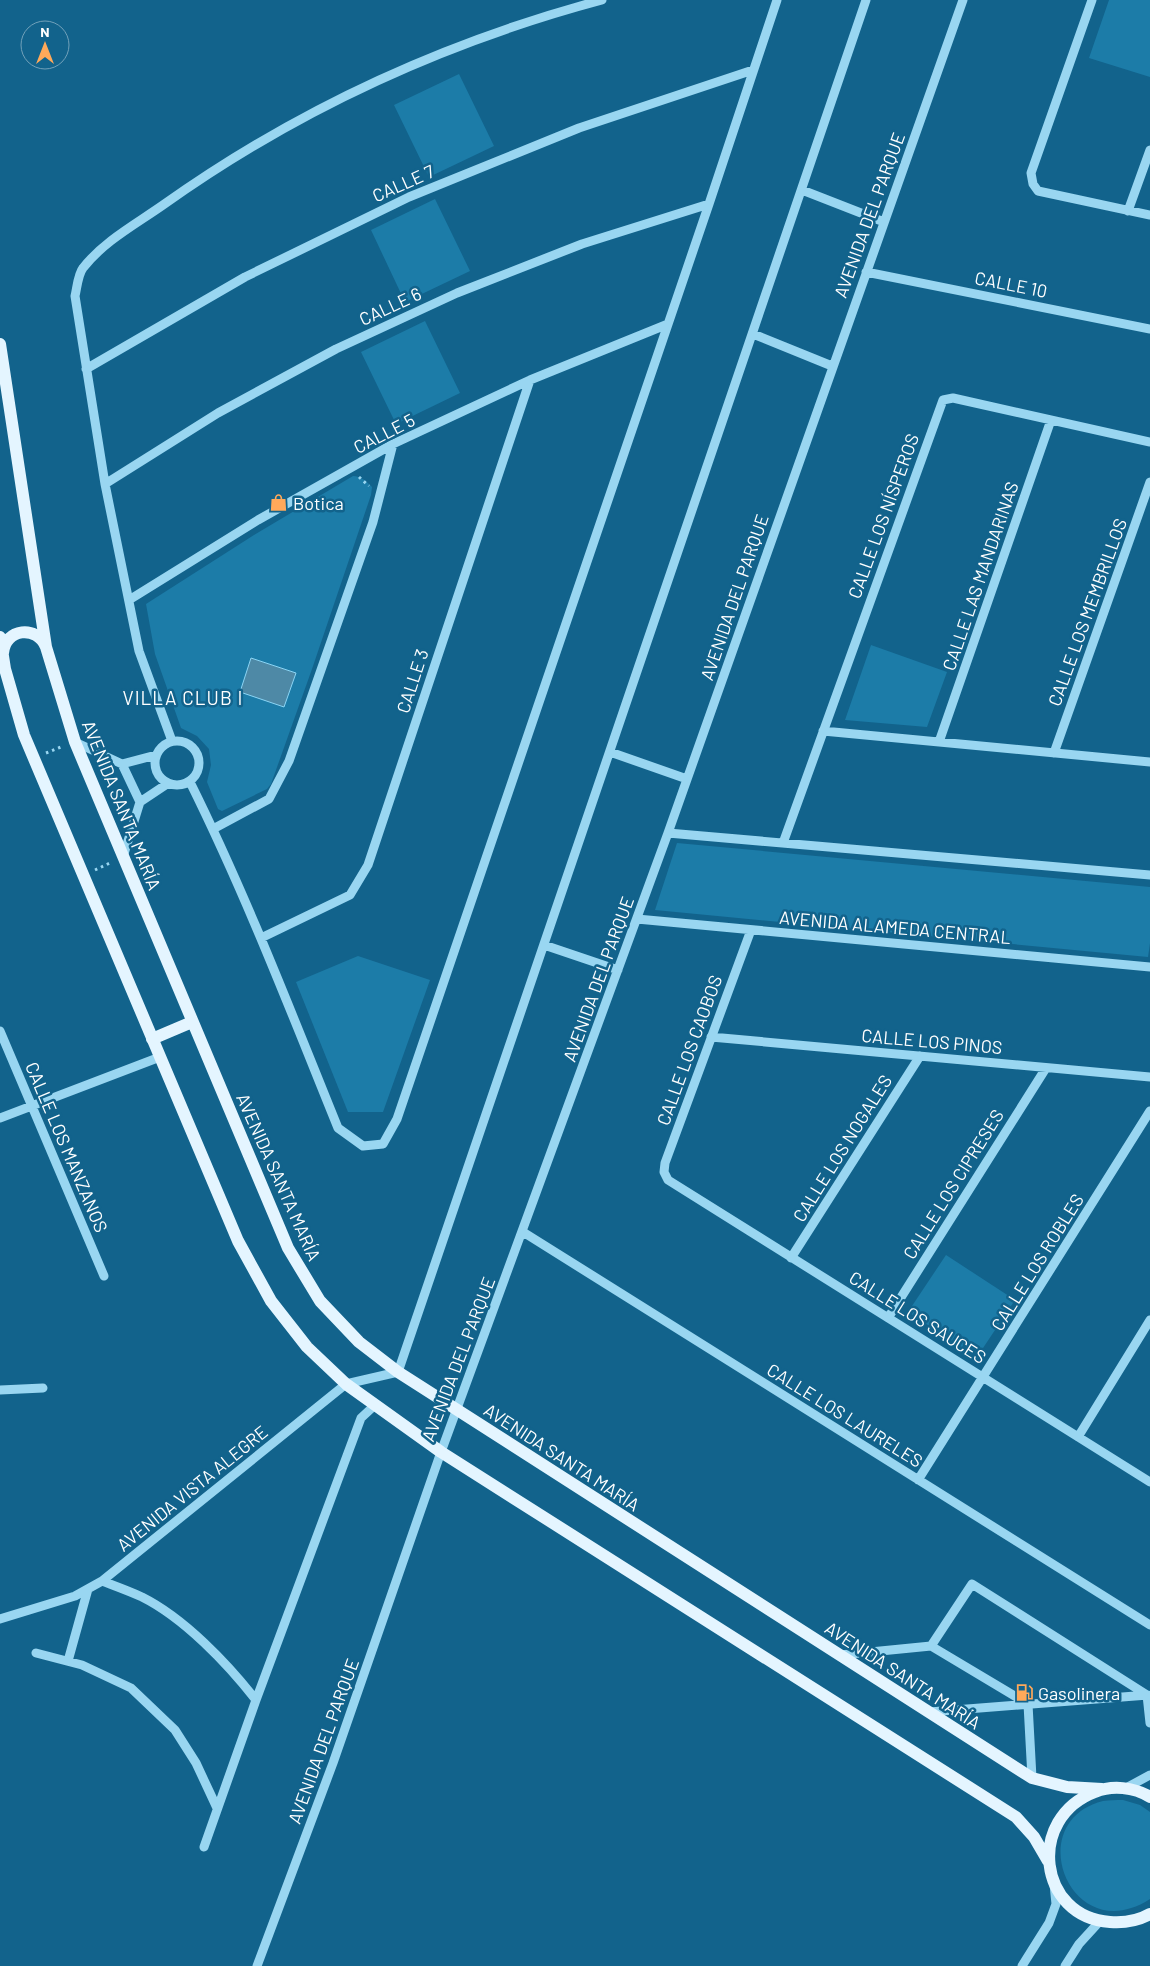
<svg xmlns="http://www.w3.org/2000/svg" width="1150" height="1966" font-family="Barlow,sans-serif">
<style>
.green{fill:#1c7ca8}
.water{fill:#4e89a6;stroke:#8bd5f5}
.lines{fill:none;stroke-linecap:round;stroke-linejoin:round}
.path{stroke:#99d6f1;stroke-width:3;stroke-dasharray:2.5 4;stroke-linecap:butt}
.minor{stroke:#99d6f1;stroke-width:9}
.major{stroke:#e4f5ff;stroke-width:12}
.labels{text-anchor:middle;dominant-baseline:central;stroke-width:5;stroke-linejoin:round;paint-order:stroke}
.street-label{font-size:18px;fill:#fff;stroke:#12638c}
.poi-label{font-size:18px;fill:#fff;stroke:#12638c;text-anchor:start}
.neighbourhood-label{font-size:19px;letter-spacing:1px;fill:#fff;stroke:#12638c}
</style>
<rect width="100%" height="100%" fill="#12638c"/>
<path class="green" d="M1109,0H1150V77L1089,58Z
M459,74L494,146L429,177L394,105Z
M435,199L470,271L405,302L371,230Z
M425,321L460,393L396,424L361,352Z
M353,476C361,476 366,481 372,487L371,495L312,669L271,784L267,789L222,811L218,809L207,782L211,765L209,749L197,736L181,728L155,654L146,604L254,535Z
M871,645L947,672L927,727L845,720Z
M677,843L1150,887V943L1148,957L655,910Z
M358,956L430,980L383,1112H348L296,982Z
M946,1255L1015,1300L977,1357L908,1312Z
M1123,1800L1140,1805L1150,1812V1899C1071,1950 1020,1822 1103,1801C1109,1800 1116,1800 1123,1800Z"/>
<path class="water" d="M251,658L296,673L284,707L240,692Z"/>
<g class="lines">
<path class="path" d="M359,477L369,486
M46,753L61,747
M95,870L110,863"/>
<path class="minor" d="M1092,0L1031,173L1033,184L1038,191L1150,215
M802,190L884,222
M1128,211L1150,150
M866,272L1150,329
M753,334L832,366
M86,369L245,277L409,197L579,128L753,70
M105,484L218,413L336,349L457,293L582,244L709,204
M129,600L258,520L393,444L530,380L668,324
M823,731L1150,762
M155 763a22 22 0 1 1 44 0a22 22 0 1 1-44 0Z
M172,741L139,651L105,484L75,296C77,288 78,274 83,268C104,241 136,224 163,205C295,111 445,42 602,0
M75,742L122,764L156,755
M939,742L1051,420
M610,752L687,779
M1054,753L1150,482
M122,764L140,802
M190,782C246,895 291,1012 338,1128L363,1146L383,1144L397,1119L709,204L777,0
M213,829L269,799L289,761L373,522L393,444
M668,833L1150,875
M783,843L943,400L953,398L1150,442
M123,857L140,802L167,784
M637,919L1150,967
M751,930L665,1163L664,1172L668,1180L1150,1482
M261,938L350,895L368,865L530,380
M544,945L618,970
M0,1031L104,1276
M711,1037L1150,1077
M0,1118L160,1057
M523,1232L1150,1625
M791,1258L920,1056
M888,1318L1046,1068
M0,1390L43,1388
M1078,1437L1150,1320
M918,1480L1150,1111
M102,1581C115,1586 129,1591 142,1597C184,1618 227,1663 256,1700
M0,1619L75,1596L102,1581L346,1384L398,1372L866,0
M931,1646L972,1584L1147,1695
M36,1653L82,1665L131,1688L175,1730L196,1763L217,1808
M840,1655L931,1646L1028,1704
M68,1661L88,1589
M1147,1695L1150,1723
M1028,1704L1032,1778
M929,1712L1148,1695
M1126,1788L1150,1775
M204,1847L256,1700L361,1418L375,1405
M257,1966L333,1763L441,1452L668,833L963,0
M1022,1966L1049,1923L1056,1904L1054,1884
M1065,1966L1079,1944L1100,1921"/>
<path class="major" d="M0,344L46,647L75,742L288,1248L320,1301L359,1342L398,1372L1032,1778L1067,1787L1102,1789
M0,637L5,669L24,735L238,1241L271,1301L307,1347L346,1384L441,1452L1016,1817L1034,1837L1048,1861
M3,653C5,628 37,625 46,647
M152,1039L192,1022
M1150,1797C1134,1787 1112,1785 1095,1792C1026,1818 1038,1917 1110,1922C1124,1923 1138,1921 1150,1914"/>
</g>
<defs>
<symbol id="shop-bare" viewBox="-9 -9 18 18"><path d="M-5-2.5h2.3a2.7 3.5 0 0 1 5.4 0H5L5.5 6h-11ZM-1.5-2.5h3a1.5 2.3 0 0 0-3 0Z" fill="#ffa95a" stroke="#12638c" stroke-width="2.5" paint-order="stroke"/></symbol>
<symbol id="fuel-bare" viewBox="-9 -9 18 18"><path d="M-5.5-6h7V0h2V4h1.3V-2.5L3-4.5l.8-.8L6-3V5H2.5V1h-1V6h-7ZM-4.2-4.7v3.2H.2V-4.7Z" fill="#ffa95a" stroke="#12638c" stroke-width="2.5" paint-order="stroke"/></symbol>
</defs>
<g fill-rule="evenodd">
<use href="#shop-bare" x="266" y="490" width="25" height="25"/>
<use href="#fuel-bare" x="1012" y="1680" width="25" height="25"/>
</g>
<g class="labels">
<g class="street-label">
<text transform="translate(403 183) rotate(-24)">CALLE 7</text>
<text transform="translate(869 215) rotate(-70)">AVENIDA DEL PARQUE</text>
<text transform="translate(1011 284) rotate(11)">CALLE 10</text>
<text transform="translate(390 306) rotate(-25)">CALLE 6</text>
<text transform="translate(384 433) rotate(-27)">CALLE 5</text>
<text transform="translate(883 516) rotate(-70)">CALLE LOS NÍSPEROS</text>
<text transform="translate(980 576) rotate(-71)">CALLE LAS MANDARINAS</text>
<text transform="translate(734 597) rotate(-71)">AVENIDA DEL PARQUE</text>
<text transform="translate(1087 612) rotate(-70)">CALLE LOS MEMBRILLOS</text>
<text transform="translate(412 681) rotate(-72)">CALLE 3</text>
<text transform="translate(122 805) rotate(68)">AVENIDA SANTA MARÍA</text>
<text transform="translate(895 927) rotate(5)">AVENIDA ALAMEDA CENTRAL</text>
<text transform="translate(598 979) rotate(-70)">AVENIDA DEL PARQUE</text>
<text transform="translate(932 1041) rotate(5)">CALLE LOS PINOS</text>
<text transform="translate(689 1050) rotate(-70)">CALLE LOS CAOBOS</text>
<text transform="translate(67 1147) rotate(67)">CALLE LOS MANZANOS</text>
<text transform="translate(842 1148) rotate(-58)">CALLE LOS NOGALES</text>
<text transform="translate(279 1177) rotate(66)">AVENIDA SANTA MARÍA</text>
<text transform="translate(953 1184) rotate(-58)">CALLE LOS CIPRESES</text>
<text transform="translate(1037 1262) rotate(-58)">CALLE LOS ROBLES</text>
<text transform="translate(918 1317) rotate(32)">CALLE LOS SAUCES</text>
<text transform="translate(458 1359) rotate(-69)">AVENIDA DEL PARQUE</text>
<text transform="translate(845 1415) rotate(32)">CALLE LOS LAURELES</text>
<text transform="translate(562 1457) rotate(33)">AVENIDA SANTA MARÍA</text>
<text transform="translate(192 1488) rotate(-39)">AVENIDA VISTA ALEGRE</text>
<text transform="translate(903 1675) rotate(33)">AVENIDA SANTA MARÍA</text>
<text transform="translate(323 1741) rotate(-70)">AVENIDA DEL PARQUE</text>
</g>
<g class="poi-label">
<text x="293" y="503">Botica</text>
<text x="1038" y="1693">Gasolinera</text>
</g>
<g class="neighbourhood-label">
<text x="183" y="697">VILLA CLUB I</text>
</g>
</g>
<g transform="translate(45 45)"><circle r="24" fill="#12638c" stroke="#71a1ba"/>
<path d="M0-4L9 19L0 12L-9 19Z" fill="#ffa95a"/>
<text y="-8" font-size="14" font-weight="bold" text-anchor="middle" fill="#ffffff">N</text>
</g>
</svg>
